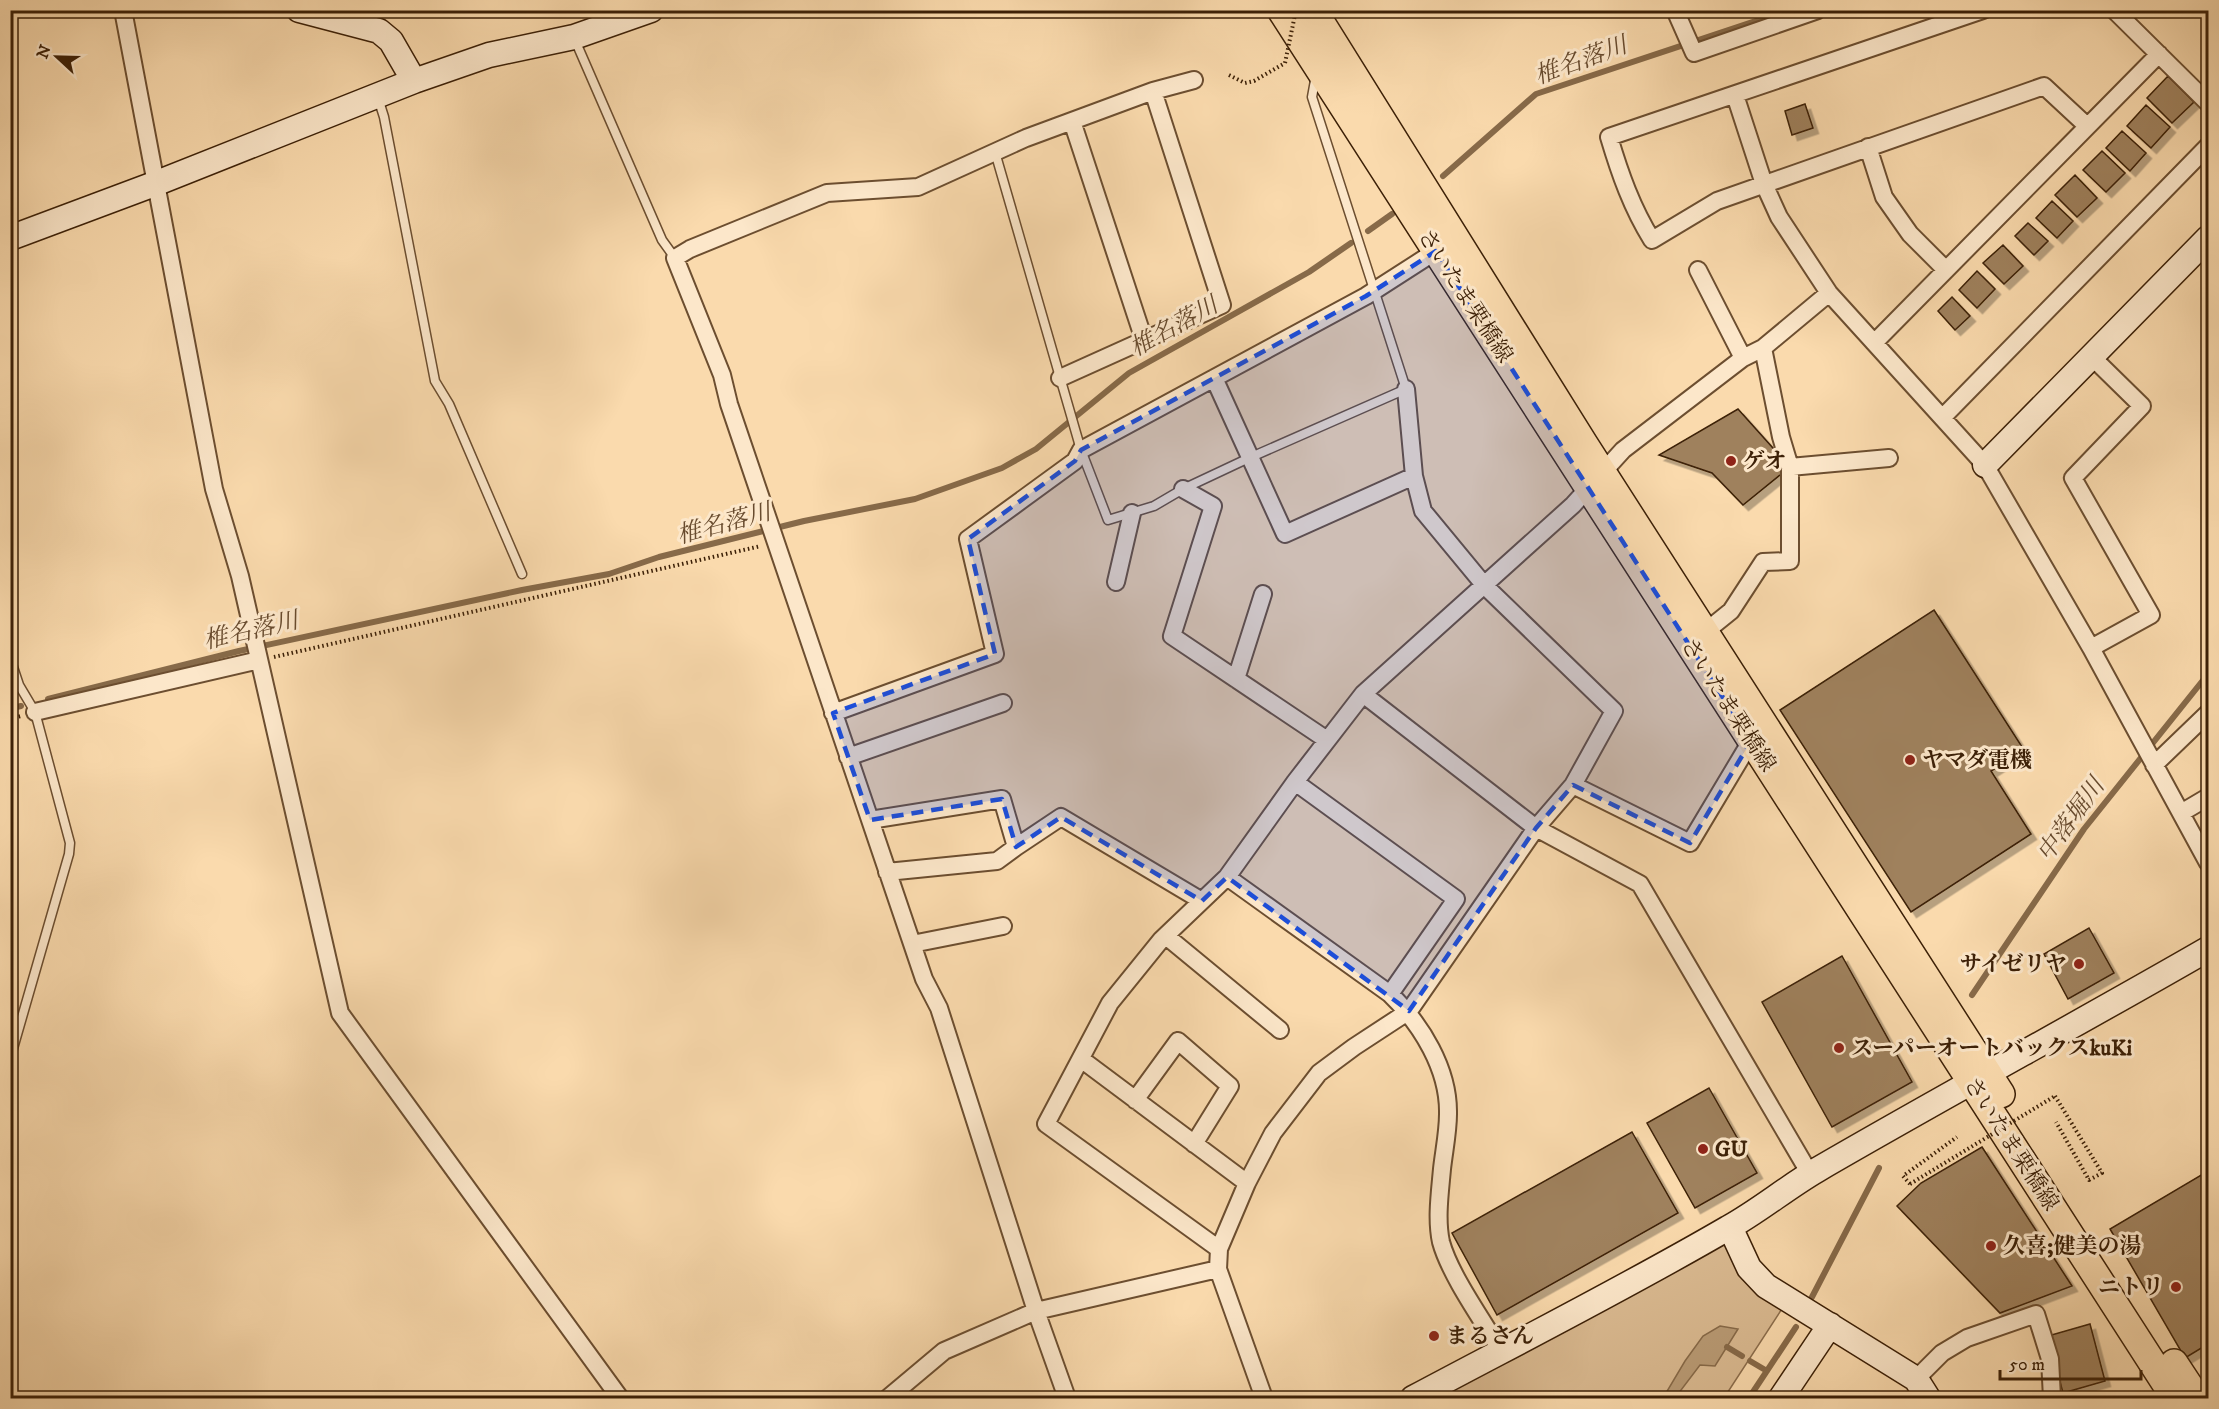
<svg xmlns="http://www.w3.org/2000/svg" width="2219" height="1409" font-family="'IM FELL DW Pica','Noto Serif JP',serif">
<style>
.green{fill:#daba91;stroke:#8b6d4c;stroke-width:1.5}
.water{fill:#b99b75;stroke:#876a49;stroke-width:1.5}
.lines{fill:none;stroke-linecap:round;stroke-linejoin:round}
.stream{stroke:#876a49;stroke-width:6}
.building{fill:#9f815d;stroke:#3c2007;stroke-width:1.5;filter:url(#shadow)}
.lane-casing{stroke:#6c4e30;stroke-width:11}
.street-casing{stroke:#6c4e30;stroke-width:20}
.secondary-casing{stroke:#3c2007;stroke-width:27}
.primary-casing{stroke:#3c2007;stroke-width:30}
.path{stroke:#3c2007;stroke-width:4;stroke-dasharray:1.5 3;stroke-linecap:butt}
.lane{stroke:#fce7ca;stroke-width:8}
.street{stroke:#fce7ca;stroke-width:16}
.secondary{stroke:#fce7ca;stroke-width:24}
.primary{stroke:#fadaad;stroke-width:27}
.path-bridge{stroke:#3c2007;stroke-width:4;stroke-dasharray:1.5 3;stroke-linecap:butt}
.marked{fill:#1d4ed8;fill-opacity:0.2;stroke:#1d4ed8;stroke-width:4.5;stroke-dasharray:12 8;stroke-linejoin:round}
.poi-dot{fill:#8f2418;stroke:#fce7ca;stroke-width:2}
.labels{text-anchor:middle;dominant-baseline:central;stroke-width:6;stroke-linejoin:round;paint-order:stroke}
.street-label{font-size:22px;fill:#3c2007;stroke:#fce7ca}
.poi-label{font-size:22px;font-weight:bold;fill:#3c2007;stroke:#fce7ca;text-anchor:start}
.water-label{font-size:24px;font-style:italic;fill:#684b2e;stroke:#fce7ca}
</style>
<defs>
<filter id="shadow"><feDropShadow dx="5.5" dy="5.5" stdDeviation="0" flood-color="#0004"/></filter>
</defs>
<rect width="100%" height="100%" fill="#fadaad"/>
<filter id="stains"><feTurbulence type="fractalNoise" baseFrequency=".00333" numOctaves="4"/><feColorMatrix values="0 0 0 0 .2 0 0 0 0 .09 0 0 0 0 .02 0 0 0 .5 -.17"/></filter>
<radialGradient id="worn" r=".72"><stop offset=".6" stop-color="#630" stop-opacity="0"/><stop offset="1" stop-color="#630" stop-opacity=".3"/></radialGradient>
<path class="green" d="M1730,1227L1787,1301L1724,1398H1413Z"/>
<path class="water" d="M1720,1326L1738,1329L1715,1366L1700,1365L1675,1398H1663L1685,1361L1703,1336Z"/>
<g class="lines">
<path class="stream" d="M2203,10L2208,16
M1443,176L1536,94L1789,10
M1368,231L1392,214
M48,699L239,651L522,590L609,574L659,557L804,521L915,499L1002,468L1036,449L1129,373L1309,272L1351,243
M12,708L21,706
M1972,995L2084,829L2208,674
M1812,1297L1879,1168
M1727,1347L1742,1356
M1750,1361L1767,1371
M1749,1398L1796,1327"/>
</g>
<path class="building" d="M2168,76L2194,102L2172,123L2147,98Z
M1805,104L1813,128L1792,135L1785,111Z
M2146,105L2170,127L2151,148L2127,126Z
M2122,131L2146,153L2130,171L2106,148Z
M2102,151L2125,173L2106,192L2083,170Z
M2075,175L2097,198L2077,217L2055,195Z
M2052,201L2073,221L2057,238L2036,218Z
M2028,223L2048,241L2034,255L2015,236Z
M2003,245L2023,266L2004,284L1983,263Z
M1977,271L1995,289L1977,308L1959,290Z
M1952,297L1970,316L1955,330L1938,311Z
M1738,409L1790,467L1743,505L1712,473L1659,455Z
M1934,610L2024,750L1991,771L2031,834L1911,912L1780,710Z
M2089,928L2114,973L2068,999L2044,954Z
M1842,956L1912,1082L1832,1127L1762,1002Z
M1709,1088L1757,1173L1695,1208L1647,1123Z
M1632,1132L1678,1213L1497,1315L1452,1233Z
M1982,1147L2072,1286L2000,1313L1897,1206L1921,1183Z
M2208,1171V1344L2185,1358L2110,1229Z
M2090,1324L2105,1381L2063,1393L2048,1336Z"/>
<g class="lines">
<defs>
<path id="lane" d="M575,40L662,240L675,258
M378,98L384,117L435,381L449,404L522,574
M995,152L1081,450L1108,520L1154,506L1183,489L1249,458L1406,389L1312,97L1316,75
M10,658L19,685L35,712L70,843L69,854L10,1059"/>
<path id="street" d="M123,10L214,489L240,576L340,1013L620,1398
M1675,10L1694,53L1818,10
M1983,10L1609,137C1620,174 1632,208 1652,240L1717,201L2044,86L2087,126
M2114,10L2208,103
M1735,95L1764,184L1779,217L1829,293L1985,465L2091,648L2208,863
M1072,121L1144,340
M1868,147L1884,197L1910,234L1946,270
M1698,270L1743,358
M1875,342L2159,54
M2091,356L2142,406L2073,478L2151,615L2091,648
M1060,378L1222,305L1153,91
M1214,378L1285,534L1414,476L1406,389
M1943,417L2208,146
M1790,467L1889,458
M1183,489L1213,506L1172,636L1327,740
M1116,582L1132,513
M1705,632L1731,611L1763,562L1790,561V467L1781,437L1763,348
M1236,679L1263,594
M1363,694L1536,828L1640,884L1810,1174
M35,712L259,660
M833,713L995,654L968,539L1075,461L1081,450L1366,296L1436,251
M848,757L1003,703
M2154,765L2208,713
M1295,782L1456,899L1390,994
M1573,785L1690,843L1751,741
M2181,813L2208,797
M870,820L1002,799L1016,847L1061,817L1202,901
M887,872L997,861L1016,847
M1227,877L1390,994C1421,1024 1449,1069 1448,1114C1448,1132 1444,1151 1442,1169C1440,1192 1436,1219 1441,1242C1450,1275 1483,1321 1501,1351
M1166,936L1280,1030
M912,944L1003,926
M1081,1059L1247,1183
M1135,1100L1178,1041L1230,1086L1194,1144
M1219,1249L1046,1124L1110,1003L1161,940L1227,877L1295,782L1363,694L1573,505L1623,450L1743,358L1763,348L1829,293
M1916,1379L1942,1353L1967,1338L2036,1314L2050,1359L2052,1398
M888,1398L944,1351L1036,1311L1218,1269
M1067,1398L1036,1311L939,1008L924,979L729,404L722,375L675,258L690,249L827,193L918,187L1026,138L1153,91L1194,80
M1264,1398L1218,1269L1219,1249L1247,1183L1273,1133L1319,1073L1354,1047L1409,1011L1536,828L1573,785L1614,711L1485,586L1423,511L1414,476"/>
<path id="secondary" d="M299,10L379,31L391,41L414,81
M10,238L157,183L414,81L489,55L574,37L651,10
M1985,465L2208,238
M1730,1227L1749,1268L1766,1286L1916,1379L1928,1398
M1413,1398C1518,1342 1625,1288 1728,1228C1759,1211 1786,1188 1817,1170C1946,1095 2078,1024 2208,949
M1781,1398L1830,1325"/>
<path id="primary" d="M1281,10L2175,1398
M1313,10L1584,444L2001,1094
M2174,1363L2197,1398"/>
</defs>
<use href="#lane" class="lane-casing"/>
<use href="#street" class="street-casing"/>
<use href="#secondary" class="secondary-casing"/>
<use href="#primary" class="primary-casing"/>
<path class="path" d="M1229,75L1245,83L1254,81L1285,63
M274,657L761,546
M10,719L21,716
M2055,1096L2102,1173L2089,1180L2056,1122
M1910,1184L1903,1176L1957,1137"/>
<use href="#lane" class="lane"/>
<use href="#street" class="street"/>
<use href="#secondary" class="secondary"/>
<use href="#primary" class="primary"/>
<path class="path-bridge" d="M1285,63L1296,10
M1910,1184L2055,1096"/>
</g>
<path class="marked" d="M1436,251L1751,741L1690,843L1573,785L1536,828L1409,1011L1227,877L1202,901L1061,817L1016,847L1002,799L870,820L833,713L995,654L968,539L1075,461L1081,450L1366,296Z"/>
<g class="poi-dot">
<circle cx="1731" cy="461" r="6"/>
<circle cx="1910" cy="760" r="6"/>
<circle cx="2079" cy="964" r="6"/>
<circle cx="1839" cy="1048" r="6"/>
<circle cx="1703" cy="1149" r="6"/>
<circle cx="1991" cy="1246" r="6"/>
<circle cx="2176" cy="1287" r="6"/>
<circle cx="1434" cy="1336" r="6"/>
</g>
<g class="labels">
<g class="street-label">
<text transform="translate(1465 296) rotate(57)">さいたま栗橋線</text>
<text transform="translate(1728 705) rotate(57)">さいたま栗橋線</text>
<text transform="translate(2011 1144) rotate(57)">さいたま栗橋線</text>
</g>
<g class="poi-label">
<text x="1743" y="461">ゲオ</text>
<text x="1922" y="760">ヤマダ電機</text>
<text x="2067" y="964" text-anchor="end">サイゼリヤ</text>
<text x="1851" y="1048">スーパーオートバックスkuKi</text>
<text x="1715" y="1149">GU</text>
<text x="2003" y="1246">久喜;健美の湯</text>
<text x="2164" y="1287" text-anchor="end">ニトリ</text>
<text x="1446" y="1336">まるさん</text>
</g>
<g class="water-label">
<text transform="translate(1581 61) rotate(-20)">椎名落川</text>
<text transform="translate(1174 327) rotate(-29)">椎名落川</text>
<text transform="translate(724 524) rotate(-15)">椎名落川</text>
<text transform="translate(251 631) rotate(-13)">椎名落川</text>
<text transform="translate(2071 820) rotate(-54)">中落堀川</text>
</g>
</g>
<rect width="2219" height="1409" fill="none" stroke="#fadaad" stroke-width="36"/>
<rect x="12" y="12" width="2195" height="1385" fill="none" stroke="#3c2007" stroke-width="3"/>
<rect x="18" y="18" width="2183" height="1373" fill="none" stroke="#3c2007" stroke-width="1.5"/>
<g transform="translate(57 57) rotate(292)" stroke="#fce7ca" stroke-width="4.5" paint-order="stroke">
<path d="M0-4.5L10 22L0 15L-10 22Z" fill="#3c2007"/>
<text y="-9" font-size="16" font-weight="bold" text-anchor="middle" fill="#3c2007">N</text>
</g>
<path d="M2000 1370v9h141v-9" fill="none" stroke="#3c2007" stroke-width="3"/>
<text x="2009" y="1370" font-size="18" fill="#3c2007" stroke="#fce7ca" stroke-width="4.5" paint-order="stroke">50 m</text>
<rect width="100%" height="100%" filter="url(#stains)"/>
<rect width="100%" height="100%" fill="url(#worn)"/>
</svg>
